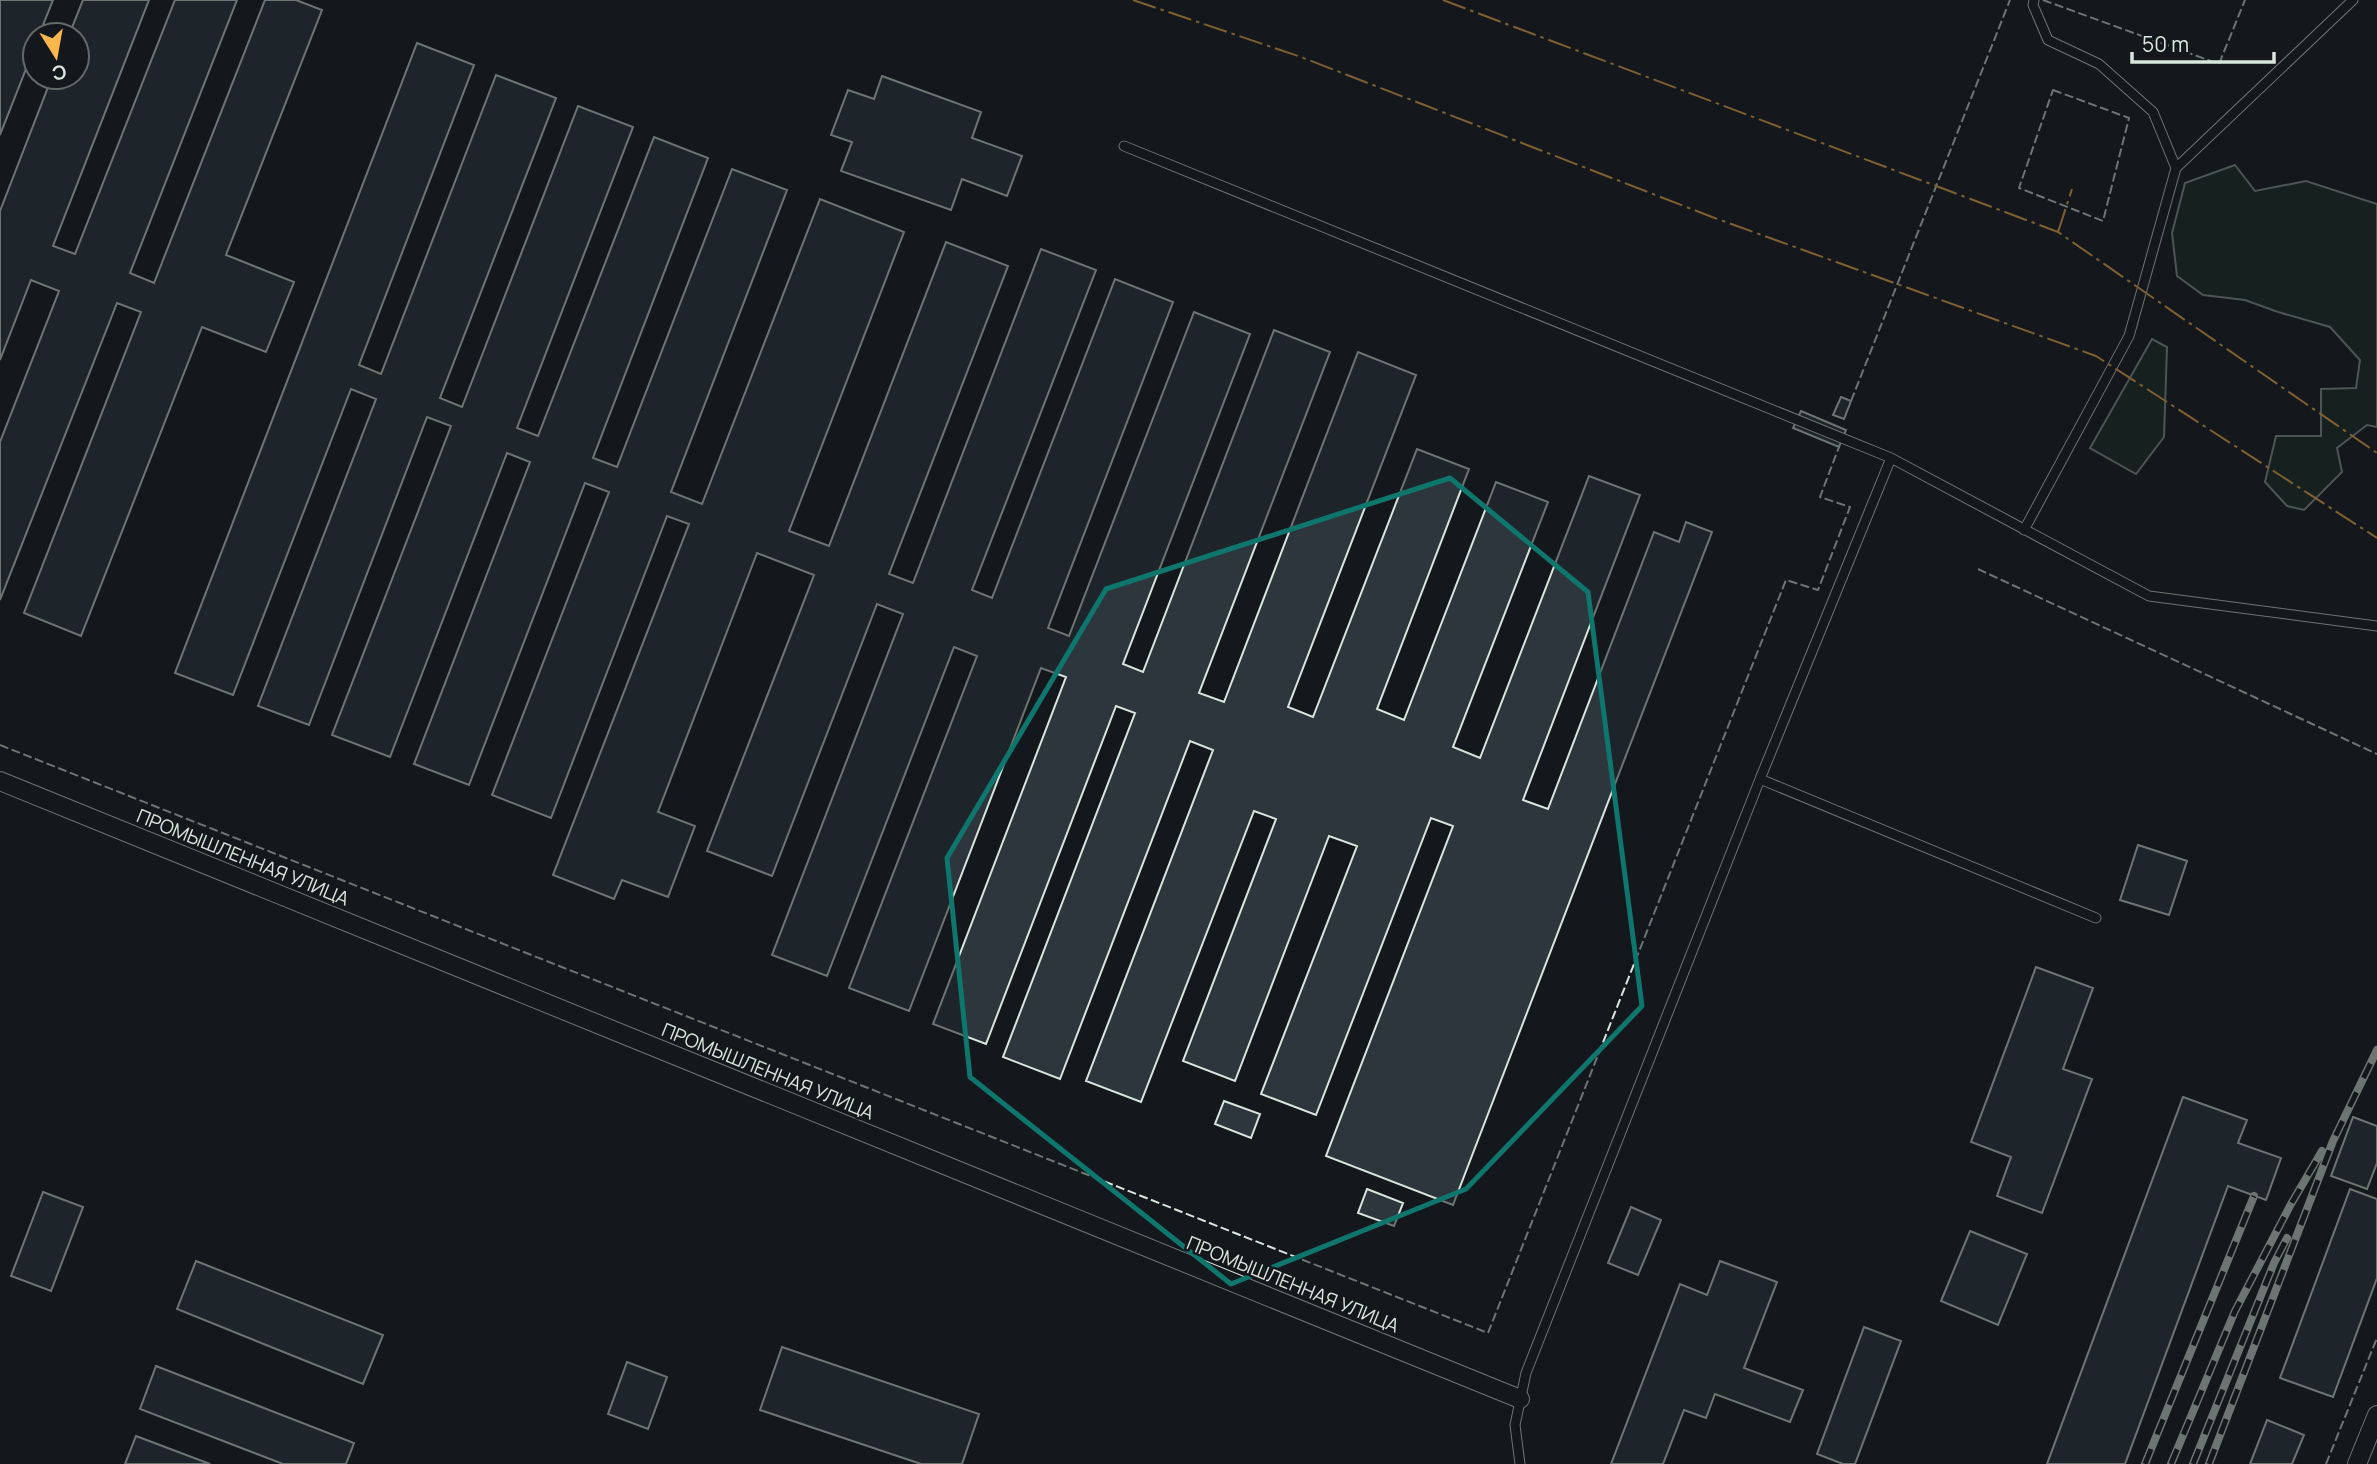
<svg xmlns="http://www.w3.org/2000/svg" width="2377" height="1464" font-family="Manrope,sans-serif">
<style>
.green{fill:#1a2d24;stroke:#939e99;stroke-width:2}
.building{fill:#2c363c;stroke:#d8e6dc;stroke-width:2}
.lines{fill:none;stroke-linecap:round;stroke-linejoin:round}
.service-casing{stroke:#d8e6dc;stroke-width:11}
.minor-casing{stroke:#d8e6dc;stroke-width:20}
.service{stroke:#14181c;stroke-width:9}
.minor{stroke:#14181c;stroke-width:18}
.rail-casing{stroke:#d8e6dc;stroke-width:8}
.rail{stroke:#14181c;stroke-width:5;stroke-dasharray:16;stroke-linecap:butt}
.fence{stroke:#d8e6dc;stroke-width:2;stroke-dasharray:9 3.5;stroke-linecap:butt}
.power{stroke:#ffb74d;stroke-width:2;stroke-dasharray:24 5 3.5 5;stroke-linecap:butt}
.marked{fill:none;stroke:#0f766e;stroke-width:5;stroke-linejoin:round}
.labels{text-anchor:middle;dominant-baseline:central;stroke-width:5;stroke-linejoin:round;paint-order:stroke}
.street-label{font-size:19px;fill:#d8e6dc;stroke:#14181c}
</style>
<rect width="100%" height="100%" fill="#14181c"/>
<path class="green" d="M2235,165L2255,191L2306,181L2377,204V427L2367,425L2337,448L2342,472L2304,510L2287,506L2265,482L2276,436H2321V389L2356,388L2360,360L2330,327L2278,312L2245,300L2203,295L2177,276L2172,233L2185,183Z
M2152,339L2167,347L2164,437L2136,474L2090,448Z"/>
<path class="building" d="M0,0H53L39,35H35V46L0,135Z
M83,0H149L53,246L75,254L175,0H237L130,273L154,283L265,0H296L322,10L226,255L294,282L266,352L202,327L81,636L24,613L141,312L117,303L0,600V442L59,291L31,280L0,360V211L52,77H77V35H69Z
M417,43L474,65L359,365L381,374L496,75L556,98L440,398L462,407L578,106L633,127L517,428L538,436L654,137L708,158L593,458L617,467L732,169L787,190L671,492L702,504L820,199L904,232L789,531L829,546L946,242L1008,266L889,574L913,583L1041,249L1096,270L972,590L992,598L1115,279L1173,302L1048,628L1069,636L1194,312L1250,334L1123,664L1143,672L1274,330L1330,352L1199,693L1224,702L1358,352L1416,375L1288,707L1313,717L1417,449L1469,469L1377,709L1404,720L1496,482L1548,502L1453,747L1480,758L1589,476L1640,495L1523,800L1548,809L1654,532L1679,542L1686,522L1712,532L1453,1205L1326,1156L1453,826L1431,818L1316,1115L1261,1094L1357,846L1329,836L1235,1081L1183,1061L1276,819L1254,811L1141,1102L1086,1081L1213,750L1190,741L1060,1079L1003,1057L1135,713L1116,706L986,1044L933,1024L1066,677L1041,668L909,1011L849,988L977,656L954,647L827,976L772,955L903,614L877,604L772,876L707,851L814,575L757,553L658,812L695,826L668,897L622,880L614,899L553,875L689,524L667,516L551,818L492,795L609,492L585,483L469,785L414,764L530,462L507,453L390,757L332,735L451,426L427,417L309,725L258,706L376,399L351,389L233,695L175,673Z
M882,76L981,112L972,138L1022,156L1007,196L962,179L951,210L841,171L852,142L831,135L848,90L874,99Z
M1841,397L1851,401L1844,419L1833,415Z
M1801,411L1846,430L1839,447L1793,428Z
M2138,845L2187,861L2169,915L2120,900Z
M2036,967L2093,988L2063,1069L2092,1079L2042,1213L1997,1196L2011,1157L1971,1142Z
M2183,1097L2247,1120L2238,1143L2281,1158L2266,1200L2228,1186L2125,1464H2047Z
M1224,1101L1260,1114L1251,1138L1215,1124Z
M2353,1117L2377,1126V1163L2367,1189L2331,1176Z
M1367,1189L1403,1203L1394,1226L1358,1213Z
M2350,1189L2377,1199V1278L2333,1397L2280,1378Z
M43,1192L83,1207L51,1291L11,1276Z
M1631,1207L1661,1220L1638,1275L1608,1263Z
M1970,1231L2027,1254L1998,1325L1941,1301Z
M196,1261L383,1335L363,1384L177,1309Z
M1720,1261L1777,1282L1744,1368L1803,1390L1790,1422L1715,1394L1706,1418L1684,1410L1663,1464H1611L1680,1284L1707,1295Z
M1864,1327L1901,1341L1855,1464H1843L1817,1454Z
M782,1347L979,1414L962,1464H921L760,1410Z
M627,1362L667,1377L648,1429L608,1414Z
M156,1366L354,1443L346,1464H283L140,1409Z
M2267,1420L2304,1435L2292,1464H2250Z
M136,1436L210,1464H125Z"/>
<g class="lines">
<defs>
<path id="service" d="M2034,0L2033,5L2048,40L2099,64L2153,112L2176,168
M1124,146L1891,458L2149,596L2377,626
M2024,530L2129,336L2176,168L2353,0
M1760,779L2096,918
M1520,1464L1515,1425L1526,1373L1760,779L1891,458"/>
<path id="minor" d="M0,781L1520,1399
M2357,1464L2377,1415"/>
</defs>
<use href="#service" class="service-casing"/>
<use href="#minor" class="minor-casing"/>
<use href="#service" class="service"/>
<use href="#minor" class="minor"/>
<defs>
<path id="rail" d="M2145,1464L2254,1196
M2171,1464L2235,1311L2291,1204L2322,1151
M2193,1464L2274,1263L2287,1238
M2209,1464L2333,1141L2377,1050"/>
</defs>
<use href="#rail" class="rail-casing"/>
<use href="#rail" class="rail"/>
<path class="fence" d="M2043,0L2219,64L2245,0
M2053,90L2129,118L2103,221L2019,188Z
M1851,401L2010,0
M1978,569L2377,754
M0,745L1488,1333L1786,580L1818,590L1850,507L1820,497L1839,447
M2326,1464L2377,1338"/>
<path class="power" d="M1133,0L1301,57L1712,217L2096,356L2377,538
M1443,0L2058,232L2377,453
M2058,232L2072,189"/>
</g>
<path d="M0 0H2377V1464H0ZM1450,478L1588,592L1642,1006L1466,1189L1231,1284L970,1077L947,858L1106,589Z" fill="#14181c" fill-opacity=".55" fill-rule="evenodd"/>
<path class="marked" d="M1450,478L1588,592L1642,1006L1466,1189L1231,1284L970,1077L947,858L1106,589Z"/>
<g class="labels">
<g class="street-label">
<text transform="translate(243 857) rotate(22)">ПРОМЫШЛЕННАЯ УЛИЦА</text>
<text transform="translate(768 1071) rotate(22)">ПРОМЫШЛЕННАЯ УЛИЦА</text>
<text transform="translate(1293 1284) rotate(22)">ПРОМЫШЛЕННАЯ УЛИЦА</text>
</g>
</g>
<g transform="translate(56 56) rotate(169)"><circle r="33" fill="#14181c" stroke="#626a69" stroke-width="2"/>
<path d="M0-5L12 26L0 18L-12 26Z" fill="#ffb74d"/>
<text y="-10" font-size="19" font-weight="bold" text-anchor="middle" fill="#d8e6dc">С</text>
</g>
<path d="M2132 52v10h142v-10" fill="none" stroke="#d8e6dc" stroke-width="3.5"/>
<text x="2142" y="52" font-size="21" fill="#d8e6dc" stroke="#14181c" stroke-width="5" paint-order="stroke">50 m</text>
</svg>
